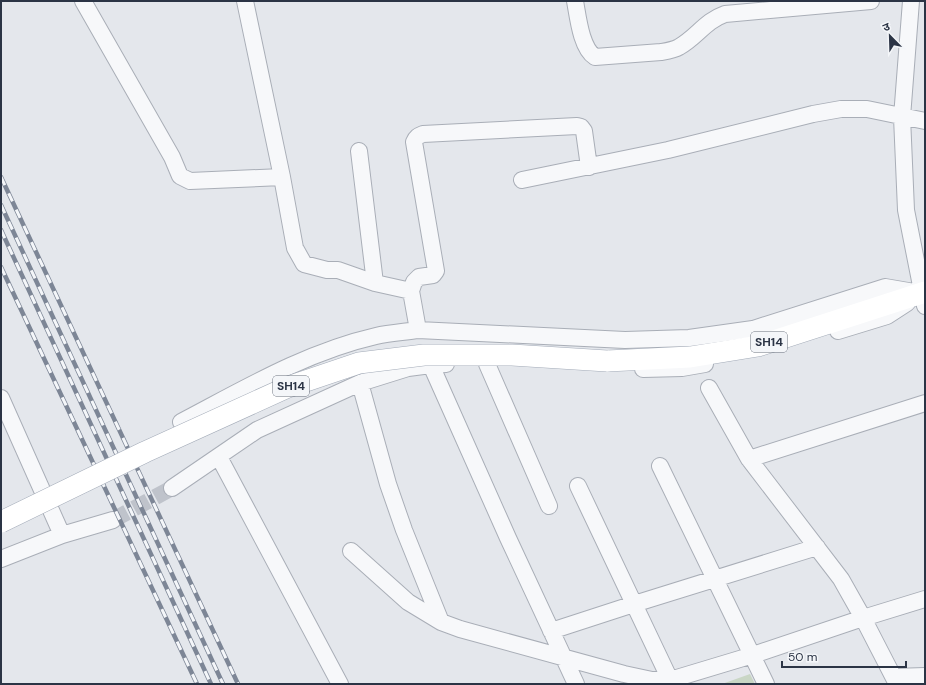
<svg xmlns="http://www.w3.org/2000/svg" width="926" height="685" font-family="'DM Sans','Noto Sans Devanagari',sans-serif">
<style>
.green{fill:#c9d6c5}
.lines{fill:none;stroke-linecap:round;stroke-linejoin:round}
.minor-tunnel{stroke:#bfc3cb;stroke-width:16;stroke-dasharray:16 8;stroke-linecap:butt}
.minor-casing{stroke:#a9aeb7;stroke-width:18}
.major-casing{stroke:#a3abb8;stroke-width:22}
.minor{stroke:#f7f8fa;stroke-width:16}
.major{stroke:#fff;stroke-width:21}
.rail-casing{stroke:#7d8696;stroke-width:4.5}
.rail{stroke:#f4f6f9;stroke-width:3;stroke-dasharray:9;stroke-linecap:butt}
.major-bridge-casing{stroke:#a3abb8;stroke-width:22;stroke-linecap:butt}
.major-bridge{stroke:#fff;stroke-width:21}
.labels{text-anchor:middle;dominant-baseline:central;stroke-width:3.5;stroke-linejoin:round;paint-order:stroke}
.shield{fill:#f4f6f9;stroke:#676e7b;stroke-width:1}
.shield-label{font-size:12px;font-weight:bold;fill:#2b3445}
</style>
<rect width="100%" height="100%" fill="#e4e7ec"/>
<path class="green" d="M750,674L755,684H722Z"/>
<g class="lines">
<path class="minor-tunnel" d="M113,520L172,488"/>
<defs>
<path id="minor" d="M83,1L172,157L180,176L190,181L282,177
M245,1L282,177L295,248L304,264L327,270H338L375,283L411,291L418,330L625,340L689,338L753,329L885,287L920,293
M575,1C578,17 581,48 595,57L661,52C667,51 674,50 679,47C697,37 705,21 725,14L871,1
M911,1L902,117L906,210L925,306
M359,151L375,283
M522,180L668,150L813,114L841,109H867L925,121
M411,291L414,282L419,277L433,275L436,271L414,142C416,137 418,136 423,134L577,126L581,127L584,131L589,167
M838,331L887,316L907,303
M487,364L549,506
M431,365L508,538L576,684
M643,369L682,368L705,364
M360,383L388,484L404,530L441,622
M709,388L749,459L841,579L863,618L897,684
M1,398L62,535L1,559
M181,422C244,389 306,352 376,336C389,333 404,332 418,330
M219,457L340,684
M749,459L925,403
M660,466L766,684
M578,486L672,684
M172,488L257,430L360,383L408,368L431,365L446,364
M62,535L113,520
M351,551L408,602L441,622L460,629L624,674L652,680H670L753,655L863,618L925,599
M551,631L634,604L817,547
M894,677L925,676"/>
<path id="major" d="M607,361L690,357L758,346L925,292"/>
</defs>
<use href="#minor" class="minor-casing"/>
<use href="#major" class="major-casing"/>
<use href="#minor" class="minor"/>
<use href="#major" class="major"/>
<defs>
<path id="rail" d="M1,177L238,684
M1,205L223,684
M1,230L211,684
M1,267L197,684"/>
</defs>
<use href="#rail" class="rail-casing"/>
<use href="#rail" class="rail"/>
<defs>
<path id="major-bridge" d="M1,522L145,452L288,387L359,363L424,355H512L607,361"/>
</defs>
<use href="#major-bridge" class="major-bridge-casing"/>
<use href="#major-bridge" class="major-bridge"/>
</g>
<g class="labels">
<g class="shield">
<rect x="751" y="332" width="36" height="20" rx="3"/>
<rect x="273" y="376" width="36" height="20" rx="3"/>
</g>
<g class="shield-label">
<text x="769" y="342">SH14</text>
<text x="291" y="386">SH14</text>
</g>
</g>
<rect width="926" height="685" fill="none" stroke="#2b3445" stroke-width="4"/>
<g transform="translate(890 36) rotate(337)" stroke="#f4f6f9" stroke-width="3" paint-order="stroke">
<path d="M0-3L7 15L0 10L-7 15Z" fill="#2b3445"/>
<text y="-6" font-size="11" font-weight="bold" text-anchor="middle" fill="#2b3445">उ</text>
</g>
<path d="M782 661v6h124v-6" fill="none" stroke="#2b3445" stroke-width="2"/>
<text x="788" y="661" font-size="12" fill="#2b3445" stroke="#f4f6f9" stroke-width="3" paint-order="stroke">50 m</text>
</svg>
